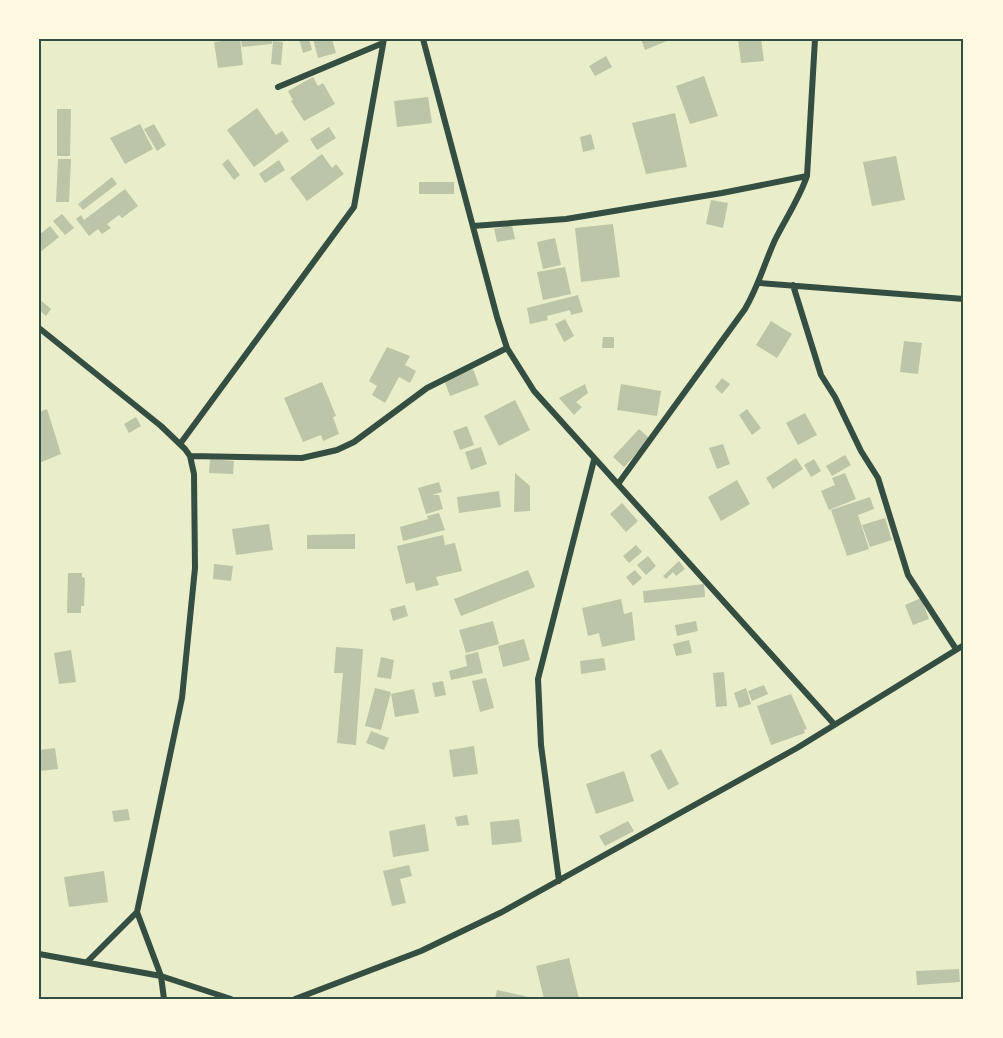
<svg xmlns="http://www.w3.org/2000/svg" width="1003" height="1038" font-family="'Source Sans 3',sans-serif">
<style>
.building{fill:#bcc5a7}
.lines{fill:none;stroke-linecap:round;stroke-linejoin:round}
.minor{stroke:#344e41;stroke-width:6}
.neatline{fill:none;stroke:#344e41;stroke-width:2}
</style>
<rect width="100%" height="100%" fill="#e9edc9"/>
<path class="building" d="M240,39L243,65L218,68L214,42Z
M241,39H272V44L242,47Z
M299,39H309L312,50L303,53Z
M313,39H332L336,53L318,58Z
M641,39H666L667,41L645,50Z
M738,39H761L764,61L741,63Z
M273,41L283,42L281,65L271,64Z
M606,56L612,67L595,76L589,66Z
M704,76L718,116L690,124L676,86Z
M313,77L318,86L323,83L335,104L304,121L291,101L293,100L288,91Z
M428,97L432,123L397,127L394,101Z
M257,108L276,135L282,131L289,141L254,167L227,130Z
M57,109H71L70,156H57Z
M675,113L687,167L646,174L632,123Z
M140,124L153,149L125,164L110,138Z
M154,124L166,145L157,151L144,129Z
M329,127L336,138L317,150L310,139Z
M591,134L595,149L583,152L580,137Z
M322,154L332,168L336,164L344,174L307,201L290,178Z
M896,156L905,200L872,206L863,162Z
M58,159H71L69,202H56Z
M228,159L240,175L234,180L222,164Z
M279,160L285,170L265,183L259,174Z
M112,177L117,184L83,210L78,204Z
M419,182H454V194H419Z
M125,189L138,206L122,218L119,215L107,224L111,228L102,234L98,229L89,236L76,219L81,215L84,220Z
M711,200L728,203L723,228L706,224Z
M62,214L74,228L65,235L53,221Z
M613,224L620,277L581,282L575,228Z
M512,225L515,239L497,242L494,229Z
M50,226L59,237L39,253V235Z
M555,238L561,265L543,269L537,242Z
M565,267L571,294L543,300L537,272Z
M578,295L583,312L571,315L570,310L547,316L548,320L530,324L527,308Z
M39,299L51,309L46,316L39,310Z
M565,319L574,336L564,342L555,324Z
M771,321L792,334L777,358L756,345Z
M603,337H614V348H602Z
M904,341L922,343L918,374L900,372Z
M387,347L410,356L405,365L416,371L410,383L399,377L385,403L372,395L377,386L369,381Z
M473,369L479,385L450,396L444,380Z
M722,378L730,384L722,394L715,387Z
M322,382L336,416L333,417L339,434L323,441L321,435L303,442L284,398Z
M585,384L588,393L576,402L582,407L574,415L559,398Z
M621,384L661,391L657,416L617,410Z
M515,400L530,430L499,446L484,416Z
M47,409L61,454L39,463V412Z
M747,409L761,428L752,435L739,415Z
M805,413L817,435L798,445L786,423Z
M136,417L141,426L129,433L124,424Z
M467,426L474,445L460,450L453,431Z
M639,429L650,439L624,467L613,457Z
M723,444L730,464L717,469L709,448Z
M481,447L487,464L471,470L465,452Z
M845,455L851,465L832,476L826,466Z
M796,458L803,469L773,489L766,478Z
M210,459L234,461L233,474L209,473Z
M814,459L821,471L811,477L804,465Z
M515,473L530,486V511L514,512Z
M845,473L856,499L829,510L821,491L835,485L832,478Z
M737,480L750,504L721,521L708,497Z
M439,482L442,492L432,495H439L443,509L426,514L418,488Z
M499,491L501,507L459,513L457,497Z
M870,497L874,509L858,515L869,549L847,556L831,510Z
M622,503L638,521L626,532L610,514Z
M439,513L445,530L403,541L400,527L428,519L427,516Z
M885,518L892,540L870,547L862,525Z
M269,524L273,550L236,555L232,529Z
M355,534V549H307V535Z
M443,535L445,545L455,543L462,571L436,577L439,585L416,591L414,582L406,584L397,546Z
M636,545L642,552L629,563L623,556Z
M648,556L656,566L646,575L637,565Z
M679,561L685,569L676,576L673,572L666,579L663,576Z
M214,564L233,566L231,581L213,579Z
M528,570L535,587L461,616L454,599Z
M635,570L642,578L633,586L626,577Z
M68,573H82V577L85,578L84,606H81V613H67Z
M704,584L705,597L644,603L643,591Z
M921,598L929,619L913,625L905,605Z
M621,599L624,614L632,612L635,640L602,647L599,633L588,636L582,608Z
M405,605L408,616L393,621L390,609Z
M493,621L499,644L466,653L459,630Z
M696,621L698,631L677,636L675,625Z
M524,639L530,660L503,667L498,646Z
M689,640L692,653L676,656L673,644Z
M336,647L363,649L356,745L337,743L343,673H334Z
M71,650L76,682L59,684L54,653Z
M478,652L483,673L451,680L449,671L467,666L465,655Z
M381,657L394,660L391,679L377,677Z
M604,658L606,670L581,674L580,661Z
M724,672L727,706L716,707L713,673Z
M486,678L494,708L480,712L472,681Z
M443,681L446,695L435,697L432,683Z
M764,685L768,694L752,701L748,691Z
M375,688L391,692L381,730L365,726Z
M746,688L751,704L739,708L734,693Z
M414,689L419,713L395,717L391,694Z
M791,694L807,729L804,730L805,733L771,745L757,706Z
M371,731L389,738L384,750L366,743Z
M474,746L478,774L453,777L449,750Z
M55,748L58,769L39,771V750Z
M661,749L679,784L668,790L650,755Z
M624,771L634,801L596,814L586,784Z
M128,809L130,820L114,822L112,811Z
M467,815L469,825L457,826L455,817Z
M519,819L522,842L492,845L490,822Z
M628,821L634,831L605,846L599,836Z
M425,824L429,851L393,857L389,831Z
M409,865L412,876L400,879L406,903L392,906L383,871Z
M104,871L108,902L69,907L64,877Z
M569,958L579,999H544L536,966Z
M959,969L960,982L917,985L916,971Z
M497,990L534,998V999H495Z"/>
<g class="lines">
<path class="minor" d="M423,39L497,317L507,348L534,391L834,724
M278,87L383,43
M473,226L566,219L722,193L807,176
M760,283L964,299
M793,285L821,375L835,397L861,451L878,478L908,575L956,649
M39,328L161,426L185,449L190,456L194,474L195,568L182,698L137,912L161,976L164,999
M180,444L354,207L384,39
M190,456L302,458L337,450L354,442L427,388L507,348
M618,484L745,309C759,285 764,264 775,240C786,218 799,199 807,176L815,39
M559,881L541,745L538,679L594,460
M39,954L161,976L231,999
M87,962L137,912
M295,999L421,951L502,912L797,748L964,645"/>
</g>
<rect width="1003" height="1038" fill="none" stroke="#fefae0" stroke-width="81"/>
<rect x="40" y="40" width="922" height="958" class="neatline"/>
</svg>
